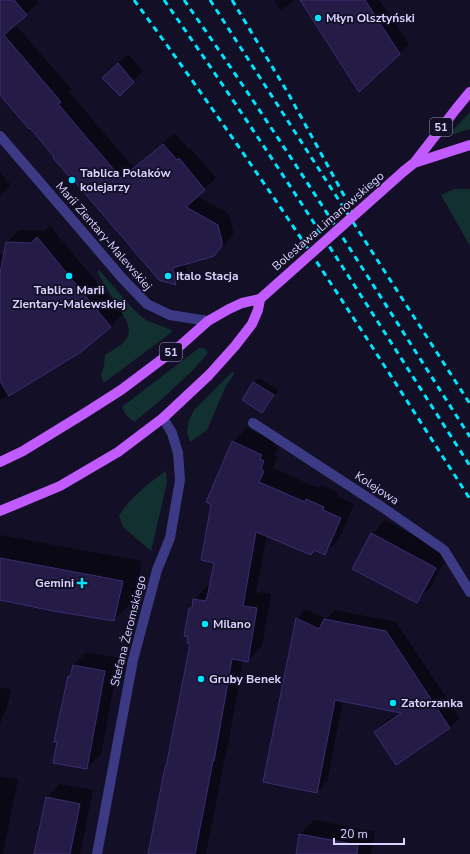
<svg xmlns="http://www.w3.org/2000/svg" width="470" height="854" font-family="'Nunito Sans',sans-serif">
<style>
.green{fill:#12302f}
.shadow{fill:#0007}
.building{fill:#241b47;stroke:#3b2d73}
.lines{fill:none;stroke-linecap:round;stroke-linejoin:round}
.minor{stroke:#3d3a85;stroke-width:10}
.major{stroke:#c25bff;stroke-width:10}
.rail{stroke:#00e5ff;stroke-width:3;stroke-dasharray:6 5;stroke-linecap:butt}
.major-bridge{stroke:#c25bff;stroke-width:10}
.poi-dot{fill:#00e5ff;stroke:#130f26;stroke-width:1.5}
.labels{text-anchor:middle;dominant-baseline:central;stroke-width:3.5;stroke-linejoin:round;paint-order:stroke}
.shield{fill:#130f26;stroke:#9e99be;stroke-width:1}
.shield-label{font-size:11px;font-weight:bold;fill:#d9d4ff}
.poi-label{font-size:12px;font-weight:bold;fill:#d9d4ff;stroke:#130f26;text-anchor:start}
.street-label{font-size:12px;fill:#d9d4ff;stroke:#130f26}
</style>
<rect width="100%" height="100%" fill="#130f26"/>
<path class="green" d="M470,112V129L451,135L453,130Z
M454,189H470V246L441,195Z
M99,270L135,311L146,320L171,330L172,332L105,382H103L101,375L104,366L105,355C119,346 134,341 127,322L97,272Z
M199,348C203,348 206,348 208,353L192,371L162,399L134,422L126,415L122,408L123,406Z
M233,371L234,374L225,388L207,430L190,442L187,432L189,420L194,410Z
M166,471L167,483L151,551L123,527L119,516C128,499 150,482 166,471Z"/>
<path class="shadow" d="M0,0H36L38,3L15,24L72,90L69,92L133,167L175,133L188,149L190,148L216,178L197,196L229,214L233,230V234L225,244L214,256L185,263L187,273L175,284L30,127L0,93Z
M274,0H295L280,10Z
M301,0H379L409,44L359,91Z
M128,54L143,71L120,94L113,68Z
M0,172L11,185L0,196Z
M50,226L123,314L110,326L80,351L0,400V254L4,255L6,243L19,230L44,231Z
M259,378L278,390L267,407L262,412L243,399L254,383Z
M247,428L276,441L274,445L278,447L274,455L278,456L273,468L318,488L321,485L338,493L337,496L354,504L339,539L325,553L316,549L311,554L267,535L256,592L271,594L262,646L248,661L243,660L228,745L227,747L206,854H149L191,643L189,636L190,608L193,605L194,600L208,585L211,586L233,442Z
M385,520L449,554L430,588L416,602L372,534Z
M0,535L142,561L134,600L114,620L0,598Z
M306,609L326,619L335,610L396,622L460,718L450,727L396,764L375,732L385,722L400,712L343,700L327,782L317,792L297,619Z
M87,652L119,658L101,755L87,768L68,677L72,674L73,665Z
M0,687L11,690L6,711L2,716L0,726Z
M0,776L18,779L3,854H0Z
M60,784L93,790L80,854H35L46,798Z
M314,820L375,832L371,854H297L300,834Z"/>
<path class="building" d="M0,0H14L27,15L4,35L61,102L58,104L121,178L163,144L177,160L179,158L205,190L186,207L218,225L222,242V246L214,256L173,268L176,285L159,280L76,183H75L53,158L54,157L30,128L29,129L0,95Z
M300,0H365L400,54L359,92Z
M118,63L134,82L120,96L102,78Z
M37,237L111,327L81,352L9,396L0,381V273L6,242L31,243Z
M253,382L274,395L262,413L242,400Z
M232,441L262,455L260,459L264,461L261,469L264,471L259,482L305,502L306,499L324,507L323,510L341,518L325,555L314,550L311,555L256,532L243,606L257,608L248,662L232,659L214,761H213L195,854H148L165,767H166L190,644L187,643L188,637L184,636L189,608H192L193,599L206,601V598H207L214,563L201,560L211,505L206,502Z
M371,533L436,568L417,603L352,569Z
M0,558L123,581L114,621L53,611L0,600Z
M296,618L319,629L324,619L386,631L450,728L396,765L374,732L401,713L335,700L317,793L263,782Z
M73,665L105,671L87,769L53,763L57,742H54L59,718L68,676L70,677Z
M46,797L80,804L70,854H34Z
M299,834L358,845L357,854H296Z"/>
<g class="lines">
<path class="minor" d="M0,136L69,216L122,278L147,304L170,315L208,321
M253,423L382,507L444,550L470,592
M97,854L133,660L157,570L170,538L180,480L178,453L172,433L163,418"/>
<path class="major" d="M414,163L470,145
M404,171L414,163L456,109L470,92
M0,462L23,451L85,413L121,390L181,345L208,321L229,309L242,303L260,299L258,310L252,324L235,346L209,375L163,418L118,452L60,486L0,511"/>
<path class="rail" d="M134,0C182,65 228,131 274,198C341,297 405,398 470,499
M164,0C271,152 370,310 470,466
M184,0C284,142 376,290 470,437
M210,0L470,404
M232,0L288,93L353,212"/>
<path class="major-bridge" d="M260,299L404,171"/>
</g>
<g class="poi-dot">
<circle cx="318" cy="18" r="4"/>
<circle cx="72" cy="180" r="4"/>
<circle cx="69" cy="276" r="4"/>
<circle cx="168" cy="276" r="4"/>
<path d="M80 577h4v4h4v4h-4v4h-4v-4h-4v-4h4z"/>
<circle cx="205" cy="624" r="4"/>
<circle cx="201" cy="679" r="4"/>
<circle cx="393" cy="703" r="4"/>
</g>
<g class="labels">
<g class="shield">
<rect x="430" y="118" width="22" height="18" rx="3"/>
<rect x="160" y="343" width="22" height="18" rx="3"/>
</g>
<g class="shield-label">
<text x="441" y="127">51</text>
<text x="171" y="352">51</text>
</g>
<g class="poi-label">
<text x="326" y="18">Młyn Olsztyński</text>
<text x="80" y="173">Tablica Polaków<tspan x="80" dy="14">kolejarzy</tspan></text>
<text x="176" y="276">Italo Stacja</text>
<text x="69" y="290" text-anchor="middle">Tablica Marii<tspan x="69" dy="14">Zientary-Malewskiej</tspan></text>
<text x="74" y="583" text-anchor="end">Gemini</text>
<text x="213" y="624">Milano</text>
<text x="209" y="679">Gruby Benek</text>
<text x="401" y="703">Zatorzanka</text>
</g>
<g class="street-label">
<text transform="translate(328 221) rotate(-41)">Bolesława Limanowskiego</text>
<text transform="translate(104 236) rotate(49)">Marii Zientary-Malewskiej</text>
<text transform="translate(377 488) rotate(33)">Kolejowa</text>
<text transform="translate(128 631) rotate(-76)">Stefana Żeromskiego</text>
</g>
</g>
<path d="M334 838v6h70v-6" fill="none" stroke="#d9d4ff" stroke-width="2"/>
<text x="340" y="838" font-size="12" fill="#d9d4ff" stroke="#130f26" stroke-width="3" paint-order="stroke">20 m</text>
</svg>
